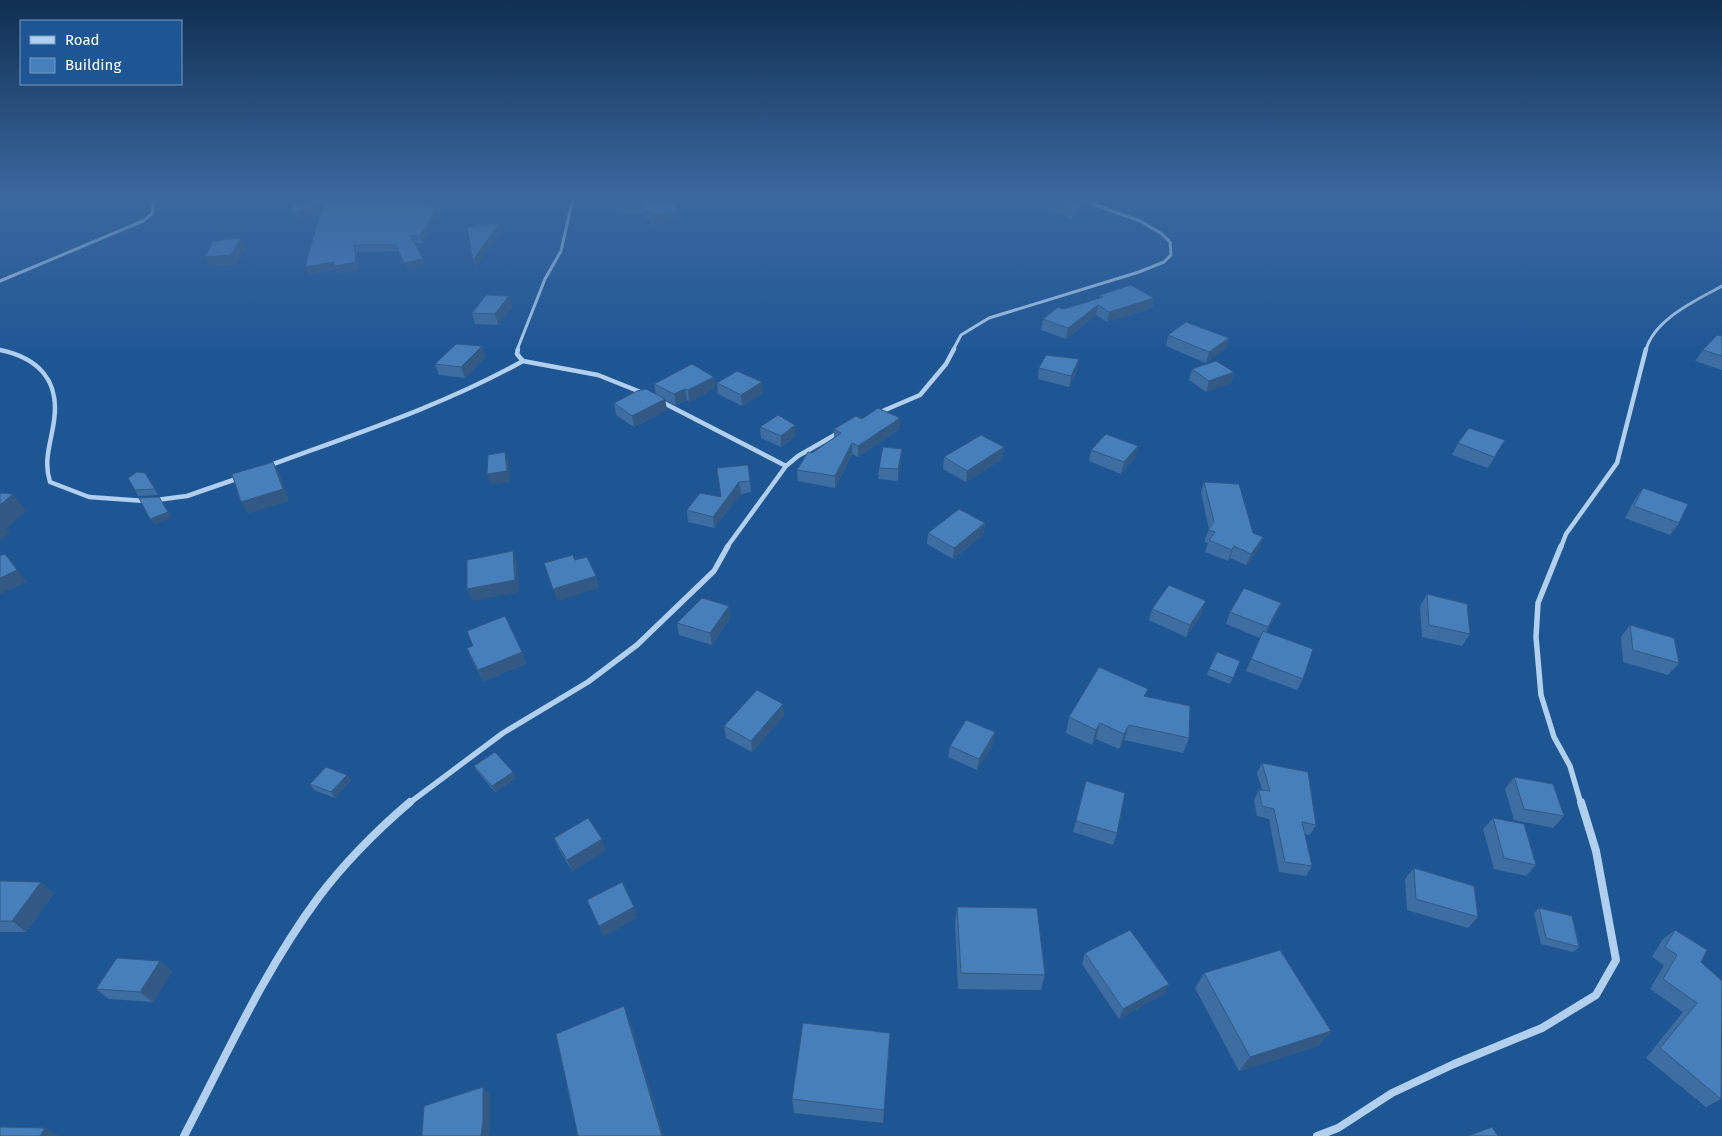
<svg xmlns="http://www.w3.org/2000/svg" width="1722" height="1136" font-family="'Fira Sans',sans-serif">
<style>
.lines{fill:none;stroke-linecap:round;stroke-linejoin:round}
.street-far3{stroke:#b1cfee;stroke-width:3}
.street-far2{stroke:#b1cfee;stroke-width:4.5}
.street-far1{stroke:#b1cfee;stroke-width:5.5}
.street{stroke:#b1cfee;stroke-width:8}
.wall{fill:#3d6da1}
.shaded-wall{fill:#325983}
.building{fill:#477fbb;stroke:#325983}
</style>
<rect width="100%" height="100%" fill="#1e5694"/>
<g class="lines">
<path class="street-far3" d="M0,281L143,221L152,214L154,198
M517,350L545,279L561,251L573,198
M953,350L961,335L989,318L1139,272L1164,262L1171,255L1170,242L1162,234L1140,221L1076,198
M1646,350C1654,319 1697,300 1722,286"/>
<path class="street-far2" d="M0,350C38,358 60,380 54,421C51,443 43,460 50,482L89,497L145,501
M523,361L598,375L643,393
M660,401L786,466
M878,413L920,395L946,364L954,349
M268,466C355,434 442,406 523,361L517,354L518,349
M156,500L187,496L239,478
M727,547L786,466L798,456L840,432
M1561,547L1566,534L1617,463L1646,349"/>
<path class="street-far1" d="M1561,546L1538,603L1536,637L1541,695L1554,737L1570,766L1581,804
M408,804L503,733L588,682L637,645L714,571L728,546"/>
<path class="street" d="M184,1136C226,1056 264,971 318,898C345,862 376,831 410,802
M1317,1136L1338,1128L1392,1093L1454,1064L1542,1028L1596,995L1616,960L1596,851L1581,802"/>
</g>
<path class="wall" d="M623,198H670V202L678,210L679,219L653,225L642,213H622L620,204Z
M1028,198H1104L1098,202L1092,200L1091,207L1072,219Z
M291,208L437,216L422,243H414L423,259L425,266L407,270L398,251L356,252L359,269L338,273L336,269L308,274L320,213L296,219Z
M1100,295L1154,298L1152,308L1107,322L1096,315L1066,339L1041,330L1043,319L1064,309L1100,299Z
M512,307L498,325L475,324L472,313Z
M1168,335L1229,338L1226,348L1206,363L1166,346Z
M1722,336V370L1695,361L1703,350Z
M482,346L485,357L465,378L439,375L435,364Z
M1079,359L1077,370L1069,387L1038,379L1039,368Z
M1192,369L1234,372L1231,383L1206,392L1189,380Z
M714,377L715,388L689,402L687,400L676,405L665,400L667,410L634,427L616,415L614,403L656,394L654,384Z
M717,383L763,393L742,406L718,394Z
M900,418V429L858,457L852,454L835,488L798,481L797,470L812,453L834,438V429L862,419Z
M760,427L796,436L781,447L761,438Z
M1458,443L1498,452L1488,468L1452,455Z
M1004,447L1002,459L966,482L943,469L944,457Z
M1091,450L1135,457L1121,474L1089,461Z
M901,460L898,481L878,479L879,468Z
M717,468L750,481L751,492L741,494L714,528L688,522L687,510L721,497Z
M145,473L158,495L138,496L135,490Z
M1204,482L1253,533L1263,537L1259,549L1246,565L1230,558L1228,561L1205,552L1208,543L1204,542L1209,529L1201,493Z
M1643,488L1679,523L1670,535L1625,518L1635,499Z
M985,523L983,535L953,559L927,544L928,533Z
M1427,594L1470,634L1462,646L1422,637L1420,606Z
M1152,609L1202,613L1186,637L1149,620Z
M1230,612L1276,615L1267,632L1303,679L1297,690L1246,671L1260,638L1226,624Z
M730,618L712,645L679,635L677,623Z
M1630,625L1679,663L1668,675L1623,662L1621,637Z
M473,646L522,652L526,664L483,681L472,660L467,648Z
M1240,661L1230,684L1207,675L1209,669Z
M1146,697L1189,738L1183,753L1124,740L1119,749L1096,739L1092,745L1066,733L1069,717Z
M784,716L752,752L726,738L724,726Z
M995,732L993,744L977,770L948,757L950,746Z
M1262,763L1316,825L1310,835L1305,834L1312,866L1306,876L1279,872L1269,819L1257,816L1254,800L1259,790H1262L1257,773Z
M474,766L516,778L495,792L477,771Z
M347,775L351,780L335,798L314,790L310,784Z
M1514,777L1564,816L1553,828L1514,820L1505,789Z
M1086,781L1117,833L1113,845L1073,832Z
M1493,818L1536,865L1526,876L1494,869L1483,829Z
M554,838L606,850L572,871L559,849Z
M1414,868L1478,917L1468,928L1407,910L1405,879Z
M0,881L54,893L26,932H0Z
M957,907L1045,975L1041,990L958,989L955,923Z
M1539,908L1579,947L1573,952L1541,944L1534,913Z
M1675,930L1701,962L1721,1099L1706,1107L1646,1058L1683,1012L1650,989L1664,965L1652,957L1662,940Z
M1085,953L1169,984L1164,994L1119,1019L1082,964Z
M160,961L172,971L153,1002L109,999L96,989Z
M1204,973L1331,1031L1318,1046L1239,1071L1195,988Z
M889,1048L883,1123L794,1113L792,1099Z"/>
<path class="shaded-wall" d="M1098,198H1104L1098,202Z
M1092,200L1091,207L1072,219L1074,212Z
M322,205L324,212L296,219L293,213Z
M435,210L437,216L422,243L420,236Z
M678,210L679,219L653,225L651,215Z
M499,224L501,232L476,268L473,260Z
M241,238L246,248L236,265L210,267L205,257Z
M354,245L356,252L359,269L338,273L336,269L308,274L305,267Z
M423,259L425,266L407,270L404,263Z
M509,296L512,307L498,325L495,314Z
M1154,298L1152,308L1107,322L1109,312Z
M1098,305L1096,315L1066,339L1068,328Z
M1229,338L1226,348L1206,363L1209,352Z
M482,346L485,357L465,378L461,367Z
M1079,359L1077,370L1069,387L1071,376Z
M1234,372L1231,383L1206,392L1209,381Z
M714,377L715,388L689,402L688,390Z
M762,382L763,393L742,406L741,395Z
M685,389L687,400L676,405L674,394Z
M665,399L667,410L634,427L632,416Z
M900,418V429L858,457V446Z
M795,425L796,436L781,447V436Z
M852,443V454L835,488V476Z
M1138,446L1135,457L1121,474L1124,462Z
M1004,447L1002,459L966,482L967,471Z
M902,449L901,460L898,481V469Z
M505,452L509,464L510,482L491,485L487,474Z
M273,462L279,473L289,501L248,514L241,502Z
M739,482L741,494L714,528L713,517Z
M13,494L26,511L6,529L10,533L0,541V505Z
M163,503L172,517L154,525L150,519Z
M985,523L983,535L953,559L954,548Z
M1263,537L1259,549L1246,565L1251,554Z
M1234,546L1230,558L1228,561L1232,550Z
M513,551L517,563L519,592L472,601L467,589Z
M5,554L27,582L0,594V578Z
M596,576L599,588L557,601L553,589Z
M1206,601L1202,613L1186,637L1190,625Z
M1281,603L1276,615L1263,639L1268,627Z
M729,606L730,618L712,645L710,633Z
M522,652L526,664L483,681L478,670Z
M783,704L784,716L752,752L751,741Z
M1100,723L1096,739L1092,745L1096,730Z
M1129,725L1124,740L1119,749L1124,734Z
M995,732L993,744L977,770L979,759Z
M513,772L516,778L495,792L492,786Z
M347,775L351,780L335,798L331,792Z
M602,839L606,850L572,871L567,860Z
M41,882L54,893L26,932L12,921Z
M634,907L637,918L603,937L599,926Z
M160,961L172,971L153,1002L140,992Z
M1169,984L1164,994L1119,1019L1123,1009Z
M624,1006L630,1021L664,1136H662Z
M1331,1031L1318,1046L1239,1071L1250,1057Z
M483,1087L490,1096V1130L489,1136H481Z
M45,1128L59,1136H40Z"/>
<path class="building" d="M309,198H424L435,210L420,236H411L423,259L404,263L396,245H354L356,262L335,266L334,262L305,267L322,205L293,213L291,208Z
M623,198H667L678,210L651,215L640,204H620Z
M1044,198H1086L1092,200L1074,212Z
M477,224H499L473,260L467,227H475Z
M241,238L231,255L205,257L213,241Z
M1131,285L1154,298L1109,312L1098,305L1068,328L1043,319L1058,307L1064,309L1103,297L1100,295Z
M486,295L509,296L495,314L472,313Z
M1186,322L1229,338L1209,352L1168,335Z
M1717,335L1722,336V356L1703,350Z
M456,344L482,346L461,367L435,364Z
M1046,355L1079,359L1071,376L1039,368Z
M1216,361L1234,372L1209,381L1192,369Z
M692,364L714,377L688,390L685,389L674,394L654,384Z
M737,371L762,382L741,395L717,383Z
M646,389L665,399L632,416L614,403L637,391Z
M878,408L900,418L858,446L852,443L835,476L797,470L808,452L812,453L841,433L834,429L856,416L862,419Z
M778,415L795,425L781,436L760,427Z
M1469,428L1505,440L1494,457L1458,443Z
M1106,434L1138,446L1124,462L1091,450Z
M981,435L1004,447L967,471L944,457Z
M883,447L902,449L898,469L879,468Z
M505,452L507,471L487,474L488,455Z
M273,462L283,489L241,502L232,474Z
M748,465L750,481L739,482L713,517L687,510L700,493L721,497L717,468Z
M137,472L145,473L155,489L135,490L128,478Z
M1204,482L1239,484L1253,533L1263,537L1251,554L1234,546L1232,550L1209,540L1215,532L1208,530L1214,522Z
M1643,488L1688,504L1679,523L1634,506Z
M0,493L13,494L0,505Z
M159,497L168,512L150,519L139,498Z
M959,509L985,523L954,548L928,533Z
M513,551L515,580L467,589V560Z
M5,554L17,570L0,578V556Z
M573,555L575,560L587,557L596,576L553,589L544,563Z
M1169,585L1206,601L1190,625L1152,609Z
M1244,588L1281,603L1268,627L1230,612Z
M1427,594L1467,604L1470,634L1429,625Z
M702,598L729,606L710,633L677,623Z
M505,616L522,652L478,670L467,648L473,646L467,631Z
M1630,625L1674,638L1679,663L1633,650Z
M1263,631L1313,649L1303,679L1251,659Z
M1217,652L1240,661L1233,678L1209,669Z
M1099,667L1148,689L1144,696L1190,706L1189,738L1129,725L1124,734L1100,723L1096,730L1069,717Z
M757,690L783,704L751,741L724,726Z
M966,720L995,732L979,759L950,746Z
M495,752L513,772L492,786L474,766Z
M1262,763L1308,772L1316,825L1302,822L1312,866L1285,862L1274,809L1262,806L1259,790L1270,791Z
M326,767L347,775L331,792L310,784Z
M1514,777L1553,784L1564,816L1524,809Z
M1086,781L1125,793L1117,833L1076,821Z
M588,818L602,839L567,860L554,838Z
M1493,818L1524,824L1536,865L1504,858Z
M1414,868L1474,886L1478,917L1416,899Z
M0,881L41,882L12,921H0Z
M622,882L634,907L599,926L587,900Z
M957,907L1037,908L1045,975L961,973Z
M1539,908L1572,916L1579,947L1546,938Z
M1130,930L1169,984L1123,1009L1085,953Z
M1675,930L1707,950L1701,962L1722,981L1721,1099L1660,1048L1697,1003L1663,979L1677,955L1665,947Z
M1280,950L1331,1031L1250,1057L1204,973Z
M117,958L160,961L140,992L96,989Z
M624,1006L662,1136H578L556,1034Z
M803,1023L890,1033L884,1110L792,1099Z
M483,1087V1121L481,1136H422L424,1106Z
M1,1127L45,1128L40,1136H0V1128Z
M1492,1127L1498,1136H1468Z"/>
<linearGradient id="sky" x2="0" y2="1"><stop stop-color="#102f51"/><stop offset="0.55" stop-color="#3b689f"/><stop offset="1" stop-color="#3b689f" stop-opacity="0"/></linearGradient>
<rect width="1722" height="357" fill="url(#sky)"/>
<rect x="20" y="20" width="162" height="65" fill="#1e5694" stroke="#789abf"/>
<rect x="30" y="36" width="25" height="8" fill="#b1cfee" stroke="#789abf"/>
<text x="65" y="45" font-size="15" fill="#ffffff">Road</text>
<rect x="30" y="58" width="25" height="15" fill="#477fbb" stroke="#789abf"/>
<text x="65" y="70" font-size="15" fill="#ffffff">Building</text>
</svg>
